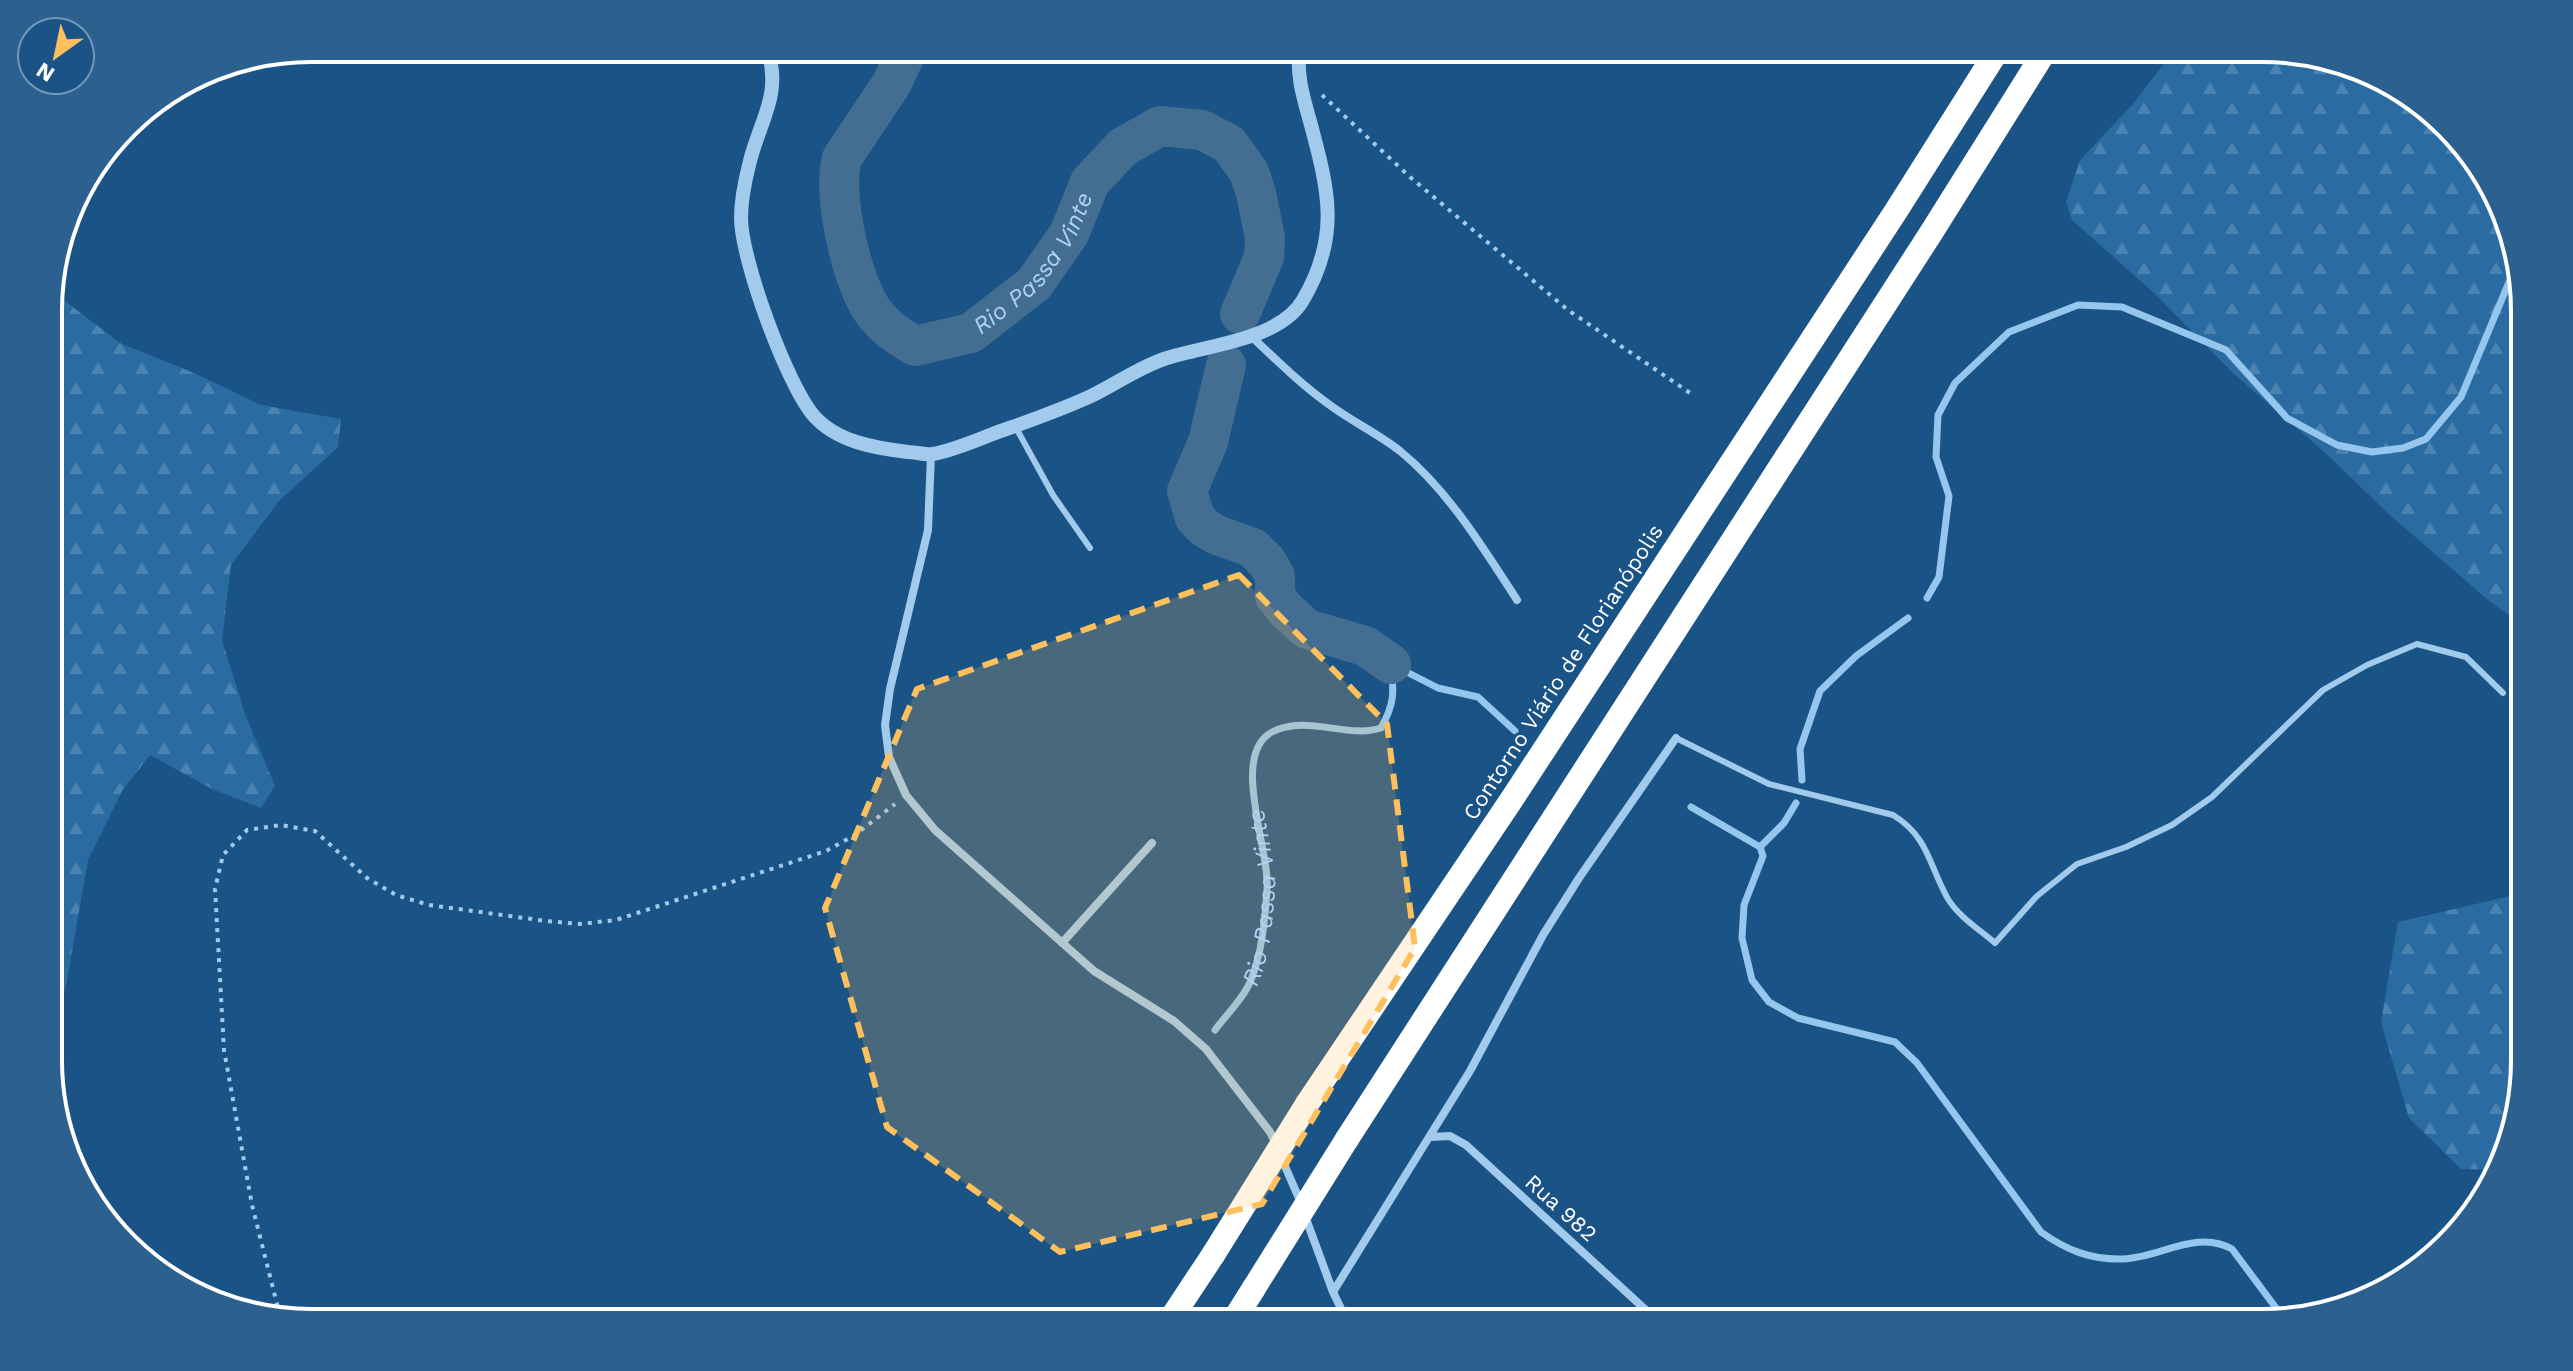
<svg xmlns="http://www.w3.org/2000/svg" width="2573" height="1371" font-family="'Work Sans',sans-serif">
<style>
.forest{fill:url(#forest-firs)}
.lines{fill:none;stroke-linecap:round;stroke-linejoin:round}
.stream{stroke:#94c6ee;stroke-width:7}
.river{stroke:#436d91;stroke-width:40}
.path{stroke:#a1caec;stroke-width:4;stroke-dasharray:4 6;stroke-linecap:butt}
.service{stroke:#a1caec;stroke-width:6}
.minor{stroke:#a1caec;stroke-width:8}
.tertiary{stroke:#a1caec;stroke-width:14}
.motorway{stroke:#fff;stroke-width:24}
.motorway-bridge{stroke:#fff;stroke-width:24}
.marked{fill:#fdc05d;fill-opacity:0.2;stroke:#fdc05d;stroke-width:6;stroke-dasharray:16 10;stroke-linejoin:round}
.labels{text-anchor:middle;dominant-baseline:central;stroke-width:6;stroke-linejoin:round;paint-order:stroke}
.street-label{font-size:22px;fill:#fff;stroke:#1a5385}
.water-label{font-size:24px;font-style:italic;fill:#add4f3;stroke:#1a5385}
.rim{fill:none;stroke:#fff;stroke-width:4}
</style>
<defs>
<pattern id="forest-firs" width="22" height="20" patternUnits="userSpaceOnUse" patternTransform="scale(2)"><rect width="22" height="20" fill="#2a6ca2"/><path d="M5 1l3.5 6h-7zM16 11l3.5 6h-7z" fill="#4a82b0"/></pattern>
</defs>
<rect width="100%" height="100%" fill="#1a5385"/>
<path class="forest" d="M2176,48H2262L2379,75L2480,165L2523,277L2524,626L2488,600L2391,516L2321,449L2234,374L2153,292L2072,220L2066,202L2080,160L2133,104Z
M52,282L61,298L120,343L194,373L261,405L341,419L338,447L279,501L231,565L222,640L245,714L275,786L261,808L212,789L150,755L122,791L88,860L66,986L50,1032L49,294Z
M2519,894H2525V1060L2499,1170L2461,1169L2409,1118L2381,1022L2398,922Z"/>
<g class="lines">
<g class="stream">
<path d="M1927,598L1939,577L1949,496L1936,457L1938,415L1955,383L2009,332L2078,305L2122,307L2226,350L2287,418L2337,445L2372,452L2403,448L2426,439L2461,397L2517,263"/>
<path d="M1391,664L1438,688L1478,697L1515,731"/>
<path d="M1802,780L1800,749L1820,691L1856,656L1908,618"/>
<path d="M1691,807L1760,847L1763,856L1744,905L1742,938L1752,980L1769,1002L1798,1018L1895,1042L1917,1063L2041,1232C2066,1250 2091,1260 2123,1259C2160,1258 2196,1229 2232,1249L2285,1320"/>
<path d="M1760,847L1784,823L1796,803"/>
<path id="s1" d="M1215,1030C1226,1015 1244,998 1251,980C1262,953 1265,919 1267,890C1271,852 1229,755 1272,732C1307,714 1347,739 1381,728C1395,703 1394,692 1391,664"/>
</g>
<g class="river">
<path id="s2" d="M908,48L892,83L842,158C832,195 851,278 872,310C884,327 898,336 915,346L971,333L1034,284L1069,234L1090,182L1123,147L1160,126L1202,130L1229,144L1249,172L1256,193L1265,238L1264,257L1240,314"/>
<path d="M1226,365L1208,442L1187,491L1195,518L1205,528L1217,535L1253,548L1267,562L1275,576V596L1286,610L1307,629L1365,646L1391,664"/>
</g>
<path class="path" d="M1322,95L1410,177L1568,310L1693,395
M280,1316L252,1205L224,1050L215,889L223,855L247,830L281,825L315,831L367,878L396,895L429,905L546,921L580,924L616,920L826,851L855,835L895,804"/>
<path class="service" d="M1015,426L1053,495L1090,548
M1676,738L1769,784L1893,815C1929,837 1929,866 1948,899C1959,917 1980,930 1995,943L2037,896L2077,864L2126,847L2172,825L2212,797L2323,690L2367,665L2417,644L2466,657L2503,693"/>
<path class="minor" d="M1251,336C1277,361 1304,387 1334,408C1355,423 1380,435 1400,451C1448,490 1484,549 1517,600
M931,454L928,530L890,689L885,725L889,757L906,795L935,830L1094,971L1174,1021L1206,1049L1270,1132L1276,1144
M1062,943L1152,843
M1430,1137L1450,1136L1466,1145L1660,1323
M1281,1157L1301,1203
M1305,1216L1333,1292L1348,1323
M1333,1292L1470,1071L1543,935L1579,878L1676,738"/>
<path class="tertiary" d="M767,48C783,95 759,121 749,165C745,181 741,201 741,218C741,259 787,385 814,416C837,442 875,448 908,452C915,452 924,455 932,454C951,451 972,442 990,435C1023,423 1059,411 1091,396C1116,384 1141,366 1167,358C1207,345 1280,340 1303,300C1340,237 1329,192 1311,125C1303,96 1297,79 1299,48"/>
<path class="motorway" d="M1307,1104L1512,799L1896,211L1999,48
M1347,1139L1931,233L2047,48
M1168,1323L1213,1255
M1232,1323L1254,1288"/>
<path class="motorway-bridge" d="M1213,1255L1307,1104
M1254,1288L1347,1139"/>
</g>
<path class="marked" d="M1239,575L1387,724L1415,948L1262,1204L1060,1252L887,1127L825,908L917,689Z"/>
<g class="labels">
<g class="street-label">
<text transform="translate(1563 672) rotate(-57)">Contorno Viário de Florianópolis</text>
<text transform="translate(1561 1208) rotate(42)">Rua 982</text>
</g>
<g class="water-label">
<text stroke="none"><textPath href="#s2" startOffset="496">Rio Passa Vinte</textPath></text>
<text stroke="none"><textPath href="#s1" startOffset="146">Rio Passa Vinte</textPath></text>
</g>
</g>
<path d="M0 0H2573V1371H0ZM311 62H2262A249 249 0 0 1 2511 311V1060A249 249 0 0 1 2262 1309H311A249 249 0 0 1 62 1060V311A249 249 0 0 1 311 62Z" fill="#2c618f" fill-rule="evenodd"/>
<path class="rim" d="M311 62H2262A249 249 0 0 1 2511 311V1060A249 249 0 0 1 2262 1309H311A249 249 0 0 1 62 1060V311A249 249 0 0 1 311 62Z"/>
<g transform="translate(56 56) rotate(213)"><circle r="38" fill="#1a5385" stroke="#7698b6" stroke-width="2"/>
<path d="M0-6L14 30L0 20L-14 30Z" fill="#fdc05d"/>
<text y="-12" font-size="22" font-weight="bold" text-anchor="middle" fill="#ffffff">N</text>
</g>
</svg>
